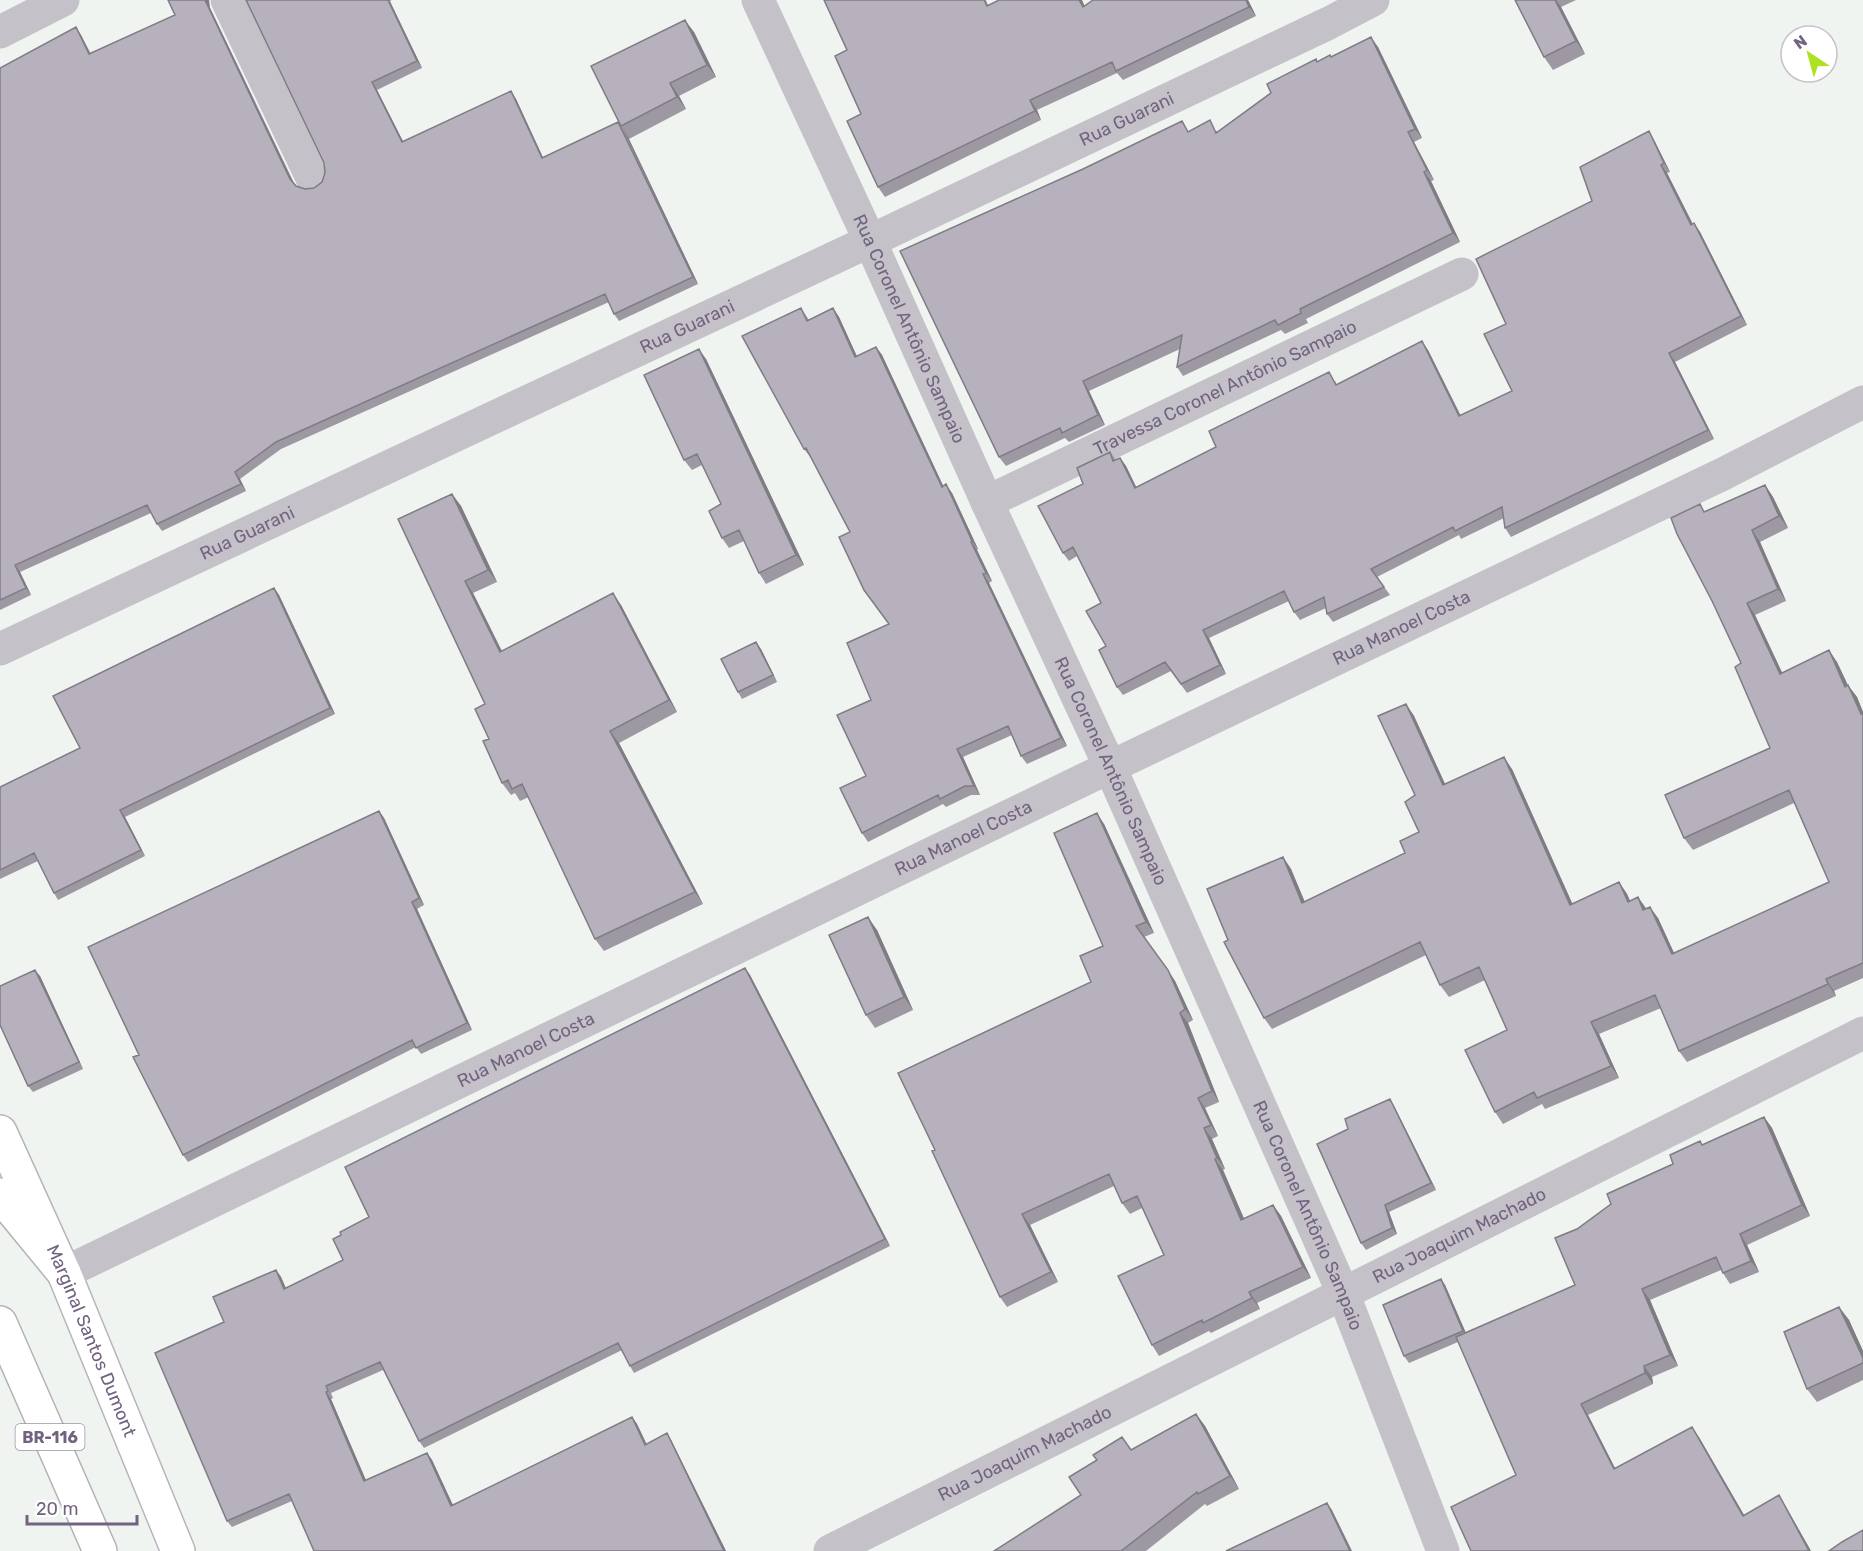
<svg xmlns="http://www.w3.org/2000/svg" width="1863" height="1551" font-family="Rubik,sans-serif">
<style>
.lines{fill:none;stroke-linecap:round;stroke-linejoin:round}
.major-casing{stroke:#b8b4bc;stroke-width:36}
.highway-casing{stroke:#b5b2b8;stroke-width:36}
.minor{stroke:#c5c1c8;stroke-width:33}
.major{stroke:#fff;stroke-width:33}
.highway{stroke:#fff;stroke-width:33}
.wall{fill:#9d98a2}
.shaded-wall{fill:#7f7c84}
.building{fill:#b6b1bc;stroke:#7f7c84;stroke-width:1.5}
.labels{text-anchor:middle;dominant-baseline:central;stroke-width:6;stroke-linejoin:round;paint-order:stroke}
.shield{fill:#fff;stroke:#9c92a7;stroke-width:1.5}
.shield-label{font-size:16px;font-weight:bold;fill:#726381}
.street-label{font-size:18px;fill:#726381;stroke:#fff}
</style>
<rect width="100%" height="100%" fill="#f0f4f0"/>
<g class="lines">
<defs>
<g id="major">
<path id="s6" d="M0,1132L64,1273L178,1551"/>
</g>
<path id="highway" d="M0,1195L64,1273
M0,1323L100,1551"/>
</defs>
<use href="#major" class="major-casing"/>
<use href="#highway" class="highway-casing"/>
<g class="minor">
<path d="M227,0L312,178"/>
<path id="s1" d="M758,0L870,241L987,502L1110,767L1343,1293L1443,1551"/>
<path d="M0,32L63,0"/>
<path id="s2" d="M987,502L1462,274"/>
<path id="s3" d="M0,649L870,241L1329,23L1373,0"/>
<path id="s4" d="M64,1273L1110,767L1723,474L1863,402"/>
<path id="s5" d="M830,1551L1863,1033"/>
</g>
<use href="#major" class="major"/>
<use href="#highway" class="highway"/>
</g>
<path class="wall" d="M246,0H392L390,1L422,68L377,90L403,142L511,91L516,99L543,158L618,122L694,32L716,77L679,96L686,109L629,139L628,137L698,284L619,321L614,314L609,302L281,449L240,479L246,491L162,531L157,524L151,513L20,572L31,595L0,610V68L81,35L91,54L210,8L294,183L296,186L305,189L314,188L322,182L325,173L324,163Z
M824,0H986L988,5L999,0H1082L1084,6L1093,0H1248L1256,16L1123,80L1117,73L1037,110L1041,120L885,197L878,187L861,114L847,50Z
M1515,0H1576L1561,7L1585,54L1553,70L1544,57Z
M1378,47L1422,138L1414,142L1434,180L1431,181L1460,242L1306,319L1308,323L1285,334L1281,330L1183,376L1177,367L1180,349L1089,391L1105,425L1069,442L1065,438L1006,466L999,457L1189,131H1218L1316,59L1317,62L1331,57Z
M1649,131L1654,140L1670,172L1667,173L1693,224L1694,223L1700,232L1747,325L1675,362L1714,439L1511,537L1505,528L1504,518L1461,539L1459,535L1377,577L1390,595L1333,622L1327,614L1326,608L1300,620L1294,612L1289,601L1209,638L1226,674L1187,693L1171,671L1123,695L1117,687L1106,646L1101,603L1077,556L1069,561L1063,553L1083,484L1110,452L1116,460L1120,458L1126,466L1136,487L1216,447L1335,381L1337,385L1428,350L1461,416L1512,391L1506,324L1592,201Z
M801,308L809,320L833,308L839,317L857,356L876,347L882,355L943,486L952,493L978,549L977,550L992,581L989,583L1067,746L1027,764L1021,756L1012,735L963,757L980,795H971L946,807L943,804L868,842L862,833L871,700L889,624L850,532L811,458L804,449Z
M706,359L804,565L766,584L759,573L744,541L729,548L722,538L721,504L702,465L692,470L684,460Z
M1765,485L1773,497L1788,528L1760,542L1786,601L1755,615L1782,673L1837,662L1848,686L1857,697L1863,712V978L1834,991L1836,996L1687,1062L1679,1051L1661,1008L1599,1034L1619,1078L1545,1109L1542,1104L1503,1124L1495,1112L1507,1030L1485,980L1449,997L1440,985L1426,955L1272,1029L1264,1018L1228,940L1283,857L1291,869L1305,902L1405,853L1419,832L1406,704L1414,716L1445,784L1512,769L1572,904L1619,882L1627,894L1630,901L1638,897L1646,908L1658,918L1674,953L1829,882L1794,803L1693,850L1684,838L1770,748L1741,663L1705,511Z
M452,494L461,506L497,582L473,593L502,651L621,605L677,712L619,743L703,904L604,951L595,939L529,797L520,801L515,793L511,795L502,783L489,739L485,704L398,519Z
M274,588L279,595L335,714L125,817L145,856L58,900L54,893L38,861L0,879V787L80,748Z
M761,649L777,682L742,699L738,692Z
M379,811L384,818L424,905L417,909L472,1030L421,1054L416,1047L188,1162L183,1155L139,1055Z
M1104,824L1154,933L1144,937L1175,981L1193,1020L1188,1023L1219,1102L1205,1108L1218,1136L1212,1139L1225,1169L1223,1170L1244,1219L1273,1205L1281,1216L1311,1278L1257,1303L1260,1309L1211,1333L1209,1331L1159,1356L1152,1345L1164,1255L1142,1208L1130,1214L1122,1203L1114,1186L1030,1225L1058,1282L1007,1307L1000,1297L935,1150L1091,982L1103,946Z
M877,930L913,1010L875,1028L866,1015Z
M745,968L750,975L890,1246L634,1373L630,1366L622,1350L424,1448L419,1441L383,1370L331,1393L333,1398L331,1399L365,1480L427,1453L432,1460L453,1505L632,1417L637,1424L646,1444L671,1440L726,1551H314L292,1501L232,1527L227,1521L224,1322L276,1270L281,1277L286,1288L343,1260L341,1235L369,1217Z
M40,976L83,1069L33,1092L28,1086Z
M1394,1106L1436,1190L1389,1212L1397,1234L1366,1250L1361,1243Z
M1764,1117L1772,1128L1810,1216L1747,1245L1759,1272L1730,1284L1721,1270L1650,1300L1678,1366L1652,1377L1653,1384L1588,1415L1615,1468L1692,1427L1700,1439L1744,1515L1786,1507L1811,1551H1471L1516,1475L1458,1342L1409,1363L1404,1356L1441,1279L1445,1285L1466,1333L1575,1285L1577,1229L1703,1145Z
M1839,1307L1849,1320L1863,1351V1380L1817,1402L1807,1389Z
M1196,1414L1205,1426L1239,1489L1207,1506L1205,1504L1146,1551H994L1081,1495L1131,1450Z"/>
<path class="shaded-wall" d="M205,0H209L210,8L295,186L290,179Z
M388,0H389L422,68L417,61Z
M1079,0H1082L1089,17L1083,7Z
M1246,0H1248L1256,16L1249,7Z
M1555,0H1556L1561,7L1585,54L1576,41Z
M685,20L694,32L716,77L707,65Z
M76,27L81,35L94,62L89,54Z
M1371,37L1378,47L1422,138L1415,129Z
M372,82L377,90L407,149L402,142Z
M670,83L679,96L686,109L677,97Z
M511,91L516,99L547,166L542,158Z
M1030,100L1037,110L1041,120L1035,111Z
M623,129L628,137L698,284L693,277Z
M1649,131L1654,140L1670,172L1664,163Z
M1408,132L1414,142L1434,180L1427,170Z
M1661,165L1667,173L1697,233L1691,225Z
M1424,172L1431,181L1460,242L1453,233Z
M1694,223L1700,232L1747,325L1741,316Z
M833,308L839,317L861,366L855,357Z
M1422,341L1428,350L1465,425L1459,416Z
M876,347L882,355L948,496L942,487Z
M699,349L706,359L804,565L796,555Z
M1669,353L1675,362L1714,439L1708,430Z
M1083,381L1089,391L1105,425L1098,415Z
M1120,458L1126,466L1141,497L1135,488Z
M235,472L240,479L246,491L241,484Z
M946,484L952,493L978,549L972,541Z
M1765,485L1773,497L1788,528L1779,516Z
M452,494L461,506L497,582L488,570Z
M1752,530L1760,542L1786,601L1778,589Z
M971,542L977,550L992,581L986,573Z
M15,565L20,572L31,595L26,588Z
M983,574L989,583L1067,746L1061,738Z
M465,581L473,593L508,664L500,652Z
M274,588L279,595L335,714L330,708Z
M613,593L621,605L677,712L669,700Z
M1747,603L1755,615L1788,685L1780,674Z
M1203,630L1209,638L1226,674L1220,665Z
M756,642L761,649L777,682L773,675Z
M1829,650L1837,662L1854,698L1845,687Z
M1848,685L1857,697L1863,712V717Z
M1406,704L1414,716L1451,797L1443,785Z
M610,731L619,743L703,904L695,892Z
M957,749L963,757L980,795L974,786Z
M1504,757L1512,769L1578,916L1570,905Z
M120,810L125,817L145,856L141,850Z
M379,811L384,818L424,905L419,898Z
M1097,813L1104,824L1154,933L1146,922Z
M1283,857L1291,869L1310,915L1302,903Z
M1619,882L1627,894L1636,914L1628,902Z
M1638,897L1646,909L1643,910Z
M412,902L417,909L472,1030L467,1023Z
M1650,907L1658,918L1680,966L1672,954Z
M868,917L877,930L913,1010L904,997Z
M745,968L750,975L890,1246L885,1239Z
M35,970L40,976L83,1069L79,1062Z
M1168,970L1175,981L1193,1020L1185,1009Z
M1826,979L1834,991L1836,996L1828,984Z
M1180,1013L1188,1023L1219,1102L1212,1091Z
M1591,1022L1599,1034L1619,1078L1611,1066Z
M1198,1098L1205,1108L1218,1136L1211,1125Z
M1390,1099L1394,1106L1436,1190L1431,1183Z
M1764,1117L1772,1128L1810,1216L1802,1205Z
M1204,1128L1212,1139L1225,1169L1217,1158Z
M1215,1159L1223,1170L1249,1230L1241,1220Z
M1273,1205L1281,1216L1311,1278L1303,1267Z
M1385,1205L1389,1212L1397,1234L1392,1228Z
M1022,1214L1030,1225L1058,1282L1051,1272Z
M1740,1234L1747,1245L1759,1272L1751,1261Z
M276,1270L281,1277L289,1296L284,1289Z
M1441,1279L1445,1285L1468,1338L1463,1331Z
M1642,1289L1650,1300L1678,1366L1670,1355Z
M1249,1292L1257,1303L1260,1309L1252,1298Z
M1839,1307L1849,1320L1863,1351V1358Z
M1644,1366L1652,1377L1653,1384L1645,1373Z
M326,1392L331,1399L369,1487L364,1481Z
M1581,1404L1588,1415L1621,1480L1614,1469Z
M1196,1414L1205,1426L1239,1489L1230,1476Z
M632,1417L637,1424L650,1451L645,1445Z
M1692,1427L1700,1439L1751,1527L1743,1516Z
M667,1433L671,1440L726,1551H724Z
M427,1453L432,1460L456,1512L451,1506Z
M1779,1495L1786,1507L1811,1551H1809Z
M1327,1503L1332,1510L1352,1551H1350Z"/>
<path class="building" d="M168,0H205L290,179L296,186L305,189L314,188L322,182L325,173L324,163L246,0H388L417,61L372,82L402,142L511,91L542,158L618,122L693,277L614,314L605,294L276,442L235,472L241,484L157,524L147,505L15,565L26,588L0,600V68L76,27L89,54L175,15Z
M824,0H984L987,6L999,0H1079L1083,7L1093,0H1246L1249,7L1116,71L1112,62L1030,100L1035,111L878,187L847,121L861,114L835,56L847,50Z
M1515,0H1555L1576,41L1544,57Z
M685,20L707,65L670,83L677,97L621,126L591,66Z
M1371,37L1415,129L1408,132L1427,170L1424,172L1453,233L1300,309L1301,313L1278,325L1275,320L1177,367L1182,335L1083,381L1098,415L1062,433L1060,428L999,457L900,251L1083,169L1182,121L1188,132L1210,120L1216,133L1271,93L1267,84L1316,59L1317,62L1330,55L1331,57Z
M1649,131L1664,163L1661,165L1691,225L1694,223L1741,316L1669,353L1708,430L1505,528L1502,507L1455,531L1453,527L1371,569L1384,587L1327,614L1324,597L1294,612L1284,591L1203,630L1220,665L1181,684L1165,662L1117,687L1099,650L1106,646L1086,611L1101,603L1073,547L1063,553L1038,506L1083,484L1077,468L1110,452L1113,461L1120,458L1135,488L1216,447L1209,431L1329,372L1336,385L1422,341L1459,416L1512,391L1484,334L1506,324L1476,259L1592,201L1580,167Z
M801,308L807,321L833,308L855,357L876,347L942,487L946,484L972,541L971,542L986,573L983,574L1061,738L1021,756L1008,726L957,749L974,786H965L940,799L938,795L862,833L840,788L866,776L837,715L871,700L847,643L889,624L864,590L839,537L850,532L806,448L804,449L742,336Z
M699,349L796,555L759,573L739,530L722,538L709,511L721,504L697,454L684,460L644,375Z
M1765,485L1779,516L1752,530L1778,589L1747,603L1780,674L1829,650L1845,687L1848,685L1861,714L1863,713V963L1826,979L1828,984L1679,1051L1655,995L1591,1022L1611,1066L1537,1098L1534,1092L1495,1112L1465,1050L1507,1030L1479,967L1440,985L1420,942L1264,1018L1224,942L1228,940L1207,889L1283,857L1302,903L1405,853L1400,841L1419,832L1405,802L1415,795L1378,716L1406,704L1443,785L1504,757L1570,905L1619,882L1628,902L1638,897L1643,910L1650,907L1672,954L1829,882L1789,790L1684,838L1665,795L1770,748L1735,667L1741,663L1712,601L1677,534L1671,518L1700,504L1704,512Z
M452,494L488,570L465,581L500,652L613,593L669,700L610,731L695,892L595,939L522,784L512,789L508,780L502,783L483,741L489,739L475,709L485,704L398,519Z
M274,588L330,708L120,810L141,850L54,893L34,853L0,870V787L80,748L53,696Z
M756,642L773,675L738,692L721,659Z
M379,811L419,898L412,902L467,1023L416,1048L412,1040L183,1155L133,1057L139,1055L88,947Z
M1097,813L1146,922L1136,926L1168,970L1185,1009L1180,1013L1212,1091L1198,1098L1211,1125L1204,1128L1217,1158L1215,1159L1241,1220L1273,1205L1303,1267L1249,1292L1252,1298L1203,1323L1202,1320L1152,1345L1118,1276L1164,1255L1137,1196L1122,1203L1109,1174L1022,1214L1051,1272L1000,1297L932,1151L935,1150L898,1073L1091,982L1080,956L1103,946L1054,833Z
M868,917L904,997L866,1015L829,935Z
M745,968L885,1239L630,1366L618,1343L419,1441L380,1362L326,1386L328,1391L326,1392L364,1481L427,1453L451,1506L632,1417L645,1445L667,1433L724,1551H314L289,1494L227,1521L155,1353L224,1322L213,1297L276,1270L284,1289L343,1260L333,1239L341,1235L340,1232L369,1217L345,1167Z
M35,970L79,1062L28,1086L0,1025V986Z
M1390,1099L1431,1183L1385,1205L1392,1228L1361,1243L1317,1144L1348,1129L1345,1119Z
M1764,1117L1802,1205L1740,1234L1751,1261L1723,1273L1716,1257L1642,1289L1670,1355L1644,1366L1645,1373L1581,1404L1614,1469L1692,1427L1743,1516L1779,1495L1809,1551H1471L1451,1507L1516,1475L1456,1337L1575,1285L1555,1238L1577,1229L1611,1204L1607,1194L1673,1164L1670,1155L1700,1141L1702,1145Z
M1441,1279L1463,1331L1404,1356L1383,1305Z
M1839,1307L1863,1358V1363L1807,1389L1784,1332Z
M1196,1414L1230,1476L1198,1494L1197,1492L1121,1551H994L1081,1495L1069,1477L1097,1460L1093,1455L1122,1437L1131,1450Z
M1327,1503L1350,1551H1226Z
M1863,1530V1551H1829L1842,1542Z"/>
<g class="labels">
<rect class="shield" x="15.5" y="1424" width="69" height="26" rx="4.5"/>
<g class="shield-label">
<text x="50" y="1437">BR-116</text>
</g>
<g class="street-label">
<text stroke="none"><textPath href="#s3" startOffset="1245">Rua Guarani</textPath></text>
<text stroke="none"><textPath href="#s3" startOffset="759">Rua Guarani</textPath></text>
<text stroke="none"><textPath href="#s1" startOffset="362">Rua Coronel Antônio Sampaio</textPath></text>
<text stroke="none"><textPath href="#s2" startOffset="264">Travessa Coronel Antônio Sampaio</textPath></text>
<text stroke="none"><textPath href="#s3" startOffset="273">Rua Guarani</textPath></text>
<text stroke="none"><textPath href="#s4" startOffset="1485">Rua Manoel Costa</textPath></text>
<text stroke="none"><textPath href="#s1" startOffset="848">Rua Coronel Antônio Sampaio</textPath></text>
<text stroke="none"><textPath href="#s4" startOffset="999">Rua Manoel Costa</textPath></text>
<text stroke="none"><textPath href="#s4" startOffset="513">Rua Manoel Costa</textPath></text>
<text stroke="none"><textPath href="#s1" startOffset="1334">Rua Coronel Antônio Sampaio</textPath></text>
<text stroke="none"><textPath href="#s5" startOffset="704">Rua Joaquim Machado</textPath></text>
<text stroke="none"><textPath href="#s6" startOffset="228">Marginal Santos Dumont</textPath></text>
<text stroke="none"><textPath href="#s5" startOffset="218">Rua Joaquim Machado</textPath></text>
</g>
</g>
<g transform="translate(1809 54) rotate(324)"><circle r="28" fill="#ffffff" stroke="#c7c1cd" stroke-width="1.5"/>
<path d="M0-4.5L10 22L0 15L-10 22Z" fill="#ade222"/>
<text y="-9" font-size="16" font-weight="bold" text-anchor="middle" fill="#726381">N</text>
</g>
<path d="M27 1515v9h110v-9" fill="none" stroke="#726381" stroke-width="3"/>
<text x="36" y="1515" font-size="18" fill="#726381" stroke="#ffffff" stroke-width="4.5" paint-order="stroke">20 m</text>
</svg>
